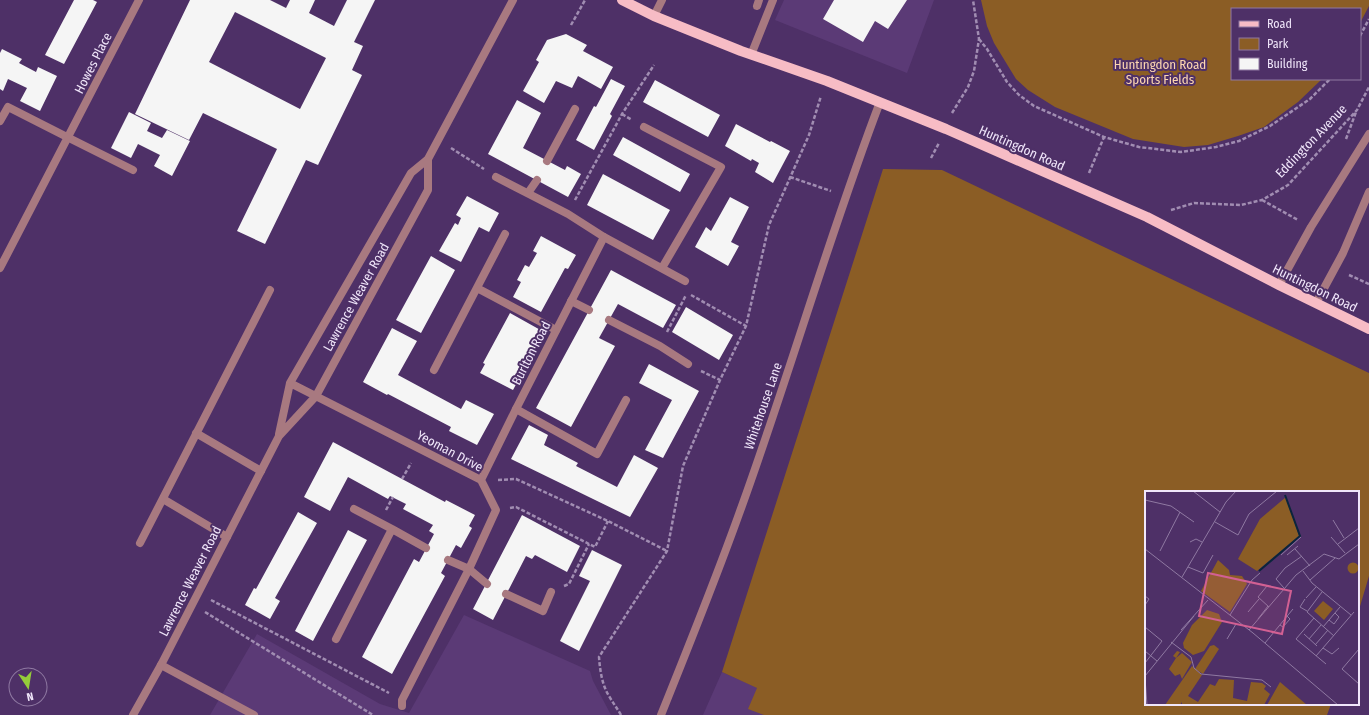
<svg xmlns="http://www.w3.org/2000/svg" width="1369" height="715" font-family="'Fira Sans Condensed',sans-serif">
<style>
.built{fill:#5b3a76}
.green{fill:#8b5d25}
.building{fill:#f5f5f5;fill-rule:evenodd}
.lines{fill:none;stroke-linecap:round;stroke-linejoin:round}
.path{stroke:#a18db2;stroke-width:2.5;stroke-dasharray:4 2;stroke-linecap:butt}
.service{stroke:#a87980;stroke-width:8}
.minor{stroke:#a87980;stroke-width:8}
.primary{stroke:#f7bcc5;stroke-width:10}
.labels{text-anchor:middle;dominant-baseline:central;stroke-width:4;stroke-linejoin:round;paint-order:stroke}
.street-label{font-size:13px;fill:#f0e6fa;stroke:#4e3067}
.park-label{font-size:13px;fill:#fcd6b0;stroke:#4e3067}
.inset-river{fill:none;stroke:#0b253c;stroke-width:2}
.inset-road{fill:none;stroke:#8f79a2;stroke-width:1}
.view{fill:#d26093;fill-opacity:0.15;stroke:#d26093;stroke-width:2}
.inset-edge{fill:none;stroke:#f0e6fa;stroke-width:2}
</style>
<rect width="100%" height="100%" fill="#4e3067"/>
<path class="built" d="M784,0H934L907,73L775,20Z
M464,615L590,671L593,681L611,715H210L257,634L380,704L409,713Z
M722,672L758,688L764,715H703Z"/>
<path class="green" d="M981,0H1369V6L1360,23V9H1232V79H1322L1298,102L1264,127L1238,136L1208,145L1184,147L1133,139L1055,107L1028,90L1016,79L994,43L987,26Z
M883,169L942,170L1369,373V576L1358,613V492H1146V704H1331L1327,715H764L748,709L757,688L722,672Z"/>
<path class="building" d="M74,0H93L97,2L64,64L45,55Z
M190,0H270L286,8L290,0H315L309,13L334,26L347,0H375L354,42L363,46L352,70L362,75L318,165L306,160L265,244L237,231L277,149L203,113L189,140L135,114ZM235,12L326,58L300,109L209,62Z
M834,0H907L888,29L875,21L863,42L823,19Z
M566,34L587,45L583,51L613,67L601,89L578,76L572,88L556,81L544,103L523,91L539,62L536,60L547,40Z
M2,49L22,59L19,63L36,72L38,67L57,76L40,111L20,101L27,88L8,79L3,91L0,89V53Z
M611,79L625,86L610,114L612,116L594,150L576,140L594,106L596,107Z
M655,80L720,115L708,137L643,102Z
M517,100L541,113L523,148L565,170L567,166L581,174L568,197L488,154Z
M129,112L151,123L147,131L162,138L167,130L190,141L172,176L154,166L160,155L138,144L131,158L111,148Z
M736,124L770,142L771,141L790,151L773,183L755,172L759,163L752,159L751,161L725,146Z
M623,137L690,174L680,192L613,155Z
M603,174L670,210L653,240L587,205Z
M467,196L499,213L489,232L479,227L461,262L439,251L455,223L458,225L461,218L456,215Z
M730,197L749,207L731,242L739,246L728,266L695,247L706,227L711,231Z
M541,236L576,255L568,269L565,268L541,312L513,297L521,282L517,280L525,265L529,267L537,253L533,251Z
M431,256L455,270L421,333L396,320Z
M611,270L676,305L663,328L618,304L599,338L615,346L571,427L536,408Z
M686,307L733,335L719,360L672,332Z
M510,313L544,332L513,390L480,373L485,364L483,363Z
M392,328L417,341L398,375L461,409L466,400L494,414L477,445L449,431L451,427L388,394L387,395L363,382Z
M649,364L699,391L663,458L645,450L672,400L639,383Z
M529,425L548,435L544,445L578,463L576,466L617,487L634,455L658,468L630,517L511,459Z
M333,442L445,502L446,500L475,515L469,526L472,528L461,548L456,545L441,573L445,576L392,674L362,657L414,559L419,562L434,534L429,531L433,525L403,509L406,504L390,496L388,499L348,477L330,511L304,497Z
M298,512L317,523L275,598L280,601L270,619L245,605L254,588L256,589Z
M522,515L580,546L567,572L535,555L532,559L526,556L493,620L473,609Z
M348,530L367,540L313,641L295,631Z
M592,550L622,565L579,651L560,641L590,581L579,576Z"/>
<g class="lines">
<path class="path" d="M571,25L585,0
M1360,36L1369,19
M979,39L987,49L1007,82L1019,95L1034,106L1104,137L1139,147L1181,152L1216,147L1239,141L1270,126L1310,99L1330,79
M952,113L968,87L974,71L979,39L973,0
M622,114L632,120
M1346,139L1356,112
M451,148L484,169
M931,158L939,143
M1089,173L1104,137
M790,177L831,191
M575,200L622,114L654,65
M1262,200L1298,220
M1171,210L1194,203L1241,205L1262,200L1288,185L1357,110L1369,87
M1349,275L1369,284
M691,295L746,326
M667,332L686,295
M701,371L720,380
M402,479L411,463
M498,480L516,479L608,521L667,551
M510,508L516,507L595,547L608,521
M386,510L393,497
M564,586L569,584L589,544
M211,600L389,693
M205,612L373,715
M621,715C617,708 613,703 609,696C602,685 600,670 599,657L667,551L683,466L720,380L746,326L769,225L809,135L821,96"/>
<path class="service" d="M654,16L662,0
M751,55L773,0
M644,127L721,167L662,268
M69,138L133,170
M547,161L575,109
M496,177L568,214L604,237L685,281
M528,193L537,180
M477,288L556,330
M571,301L589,310
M609,320L660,346L688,364
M434,370L505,234
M516,409L597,454L626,400
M196,433L261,471
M163,499L227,537
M354,509L392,529
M140,543L270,290
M448,560L469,569L487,584
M506,594L543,611L551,592
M336,639L392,529L426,548
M161,665L254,715"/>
<path class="minor" d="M757,6L759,0
M0,121L8,107L69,138
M0,268L139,0
M1279,285L1311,227L1369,134
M1316,303L1343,253L1369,192
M290,383L481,480L496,510L469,569L402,700V706
M279,434L290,383L411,173L428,159L513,0
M481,480L516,409L604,237
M133,715L161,665L279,436L316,396L428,190V159
M661,715C688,648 715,581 739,514C789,377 828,238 880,102"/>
<path class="primary" d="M622,0L654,16L741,51L827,81L946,129L1147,217L1279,285L1369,329"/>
</g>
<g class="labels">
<g class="street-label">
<text transform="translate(93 63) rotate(-63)">Howes Place</text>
<text transform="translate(1311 141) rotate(-46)">Eddington Avenue</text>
<text transform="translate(1022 148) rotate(24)">Huntingdon Road</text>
<text transform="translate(1315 288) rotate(26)">Huntingdon Road</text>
<text transform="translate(356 297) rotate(-61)">Lawrence Weaver Road</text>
<text transform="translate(531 353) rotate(-63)">Burlton Road</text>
<text transform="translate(763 406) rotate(-71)">Whitehouse Lane</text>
<text transform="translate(450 451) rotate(28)">Yeoman Drive</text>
<text transform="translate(190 581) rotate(-63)">Lawrence Weaver Road</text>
</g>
<g class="park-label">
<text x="1160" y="64">Huntingdon Road<tspan x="1160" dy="15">Sports Fields</tspan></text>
</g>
</g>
<g transform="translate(1145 491)">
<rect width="214" height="214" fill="#4e3067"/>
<path d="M141,6L154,45L112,80L93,68L115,28ZM73,69L84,79L85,84L97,85L102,93L85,121L56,100ZM202.5 77a5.5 5.5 0 1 1 11 0a5.5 5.5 0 1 1-11 0ZM178,110L188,118L179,129L169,120ZM62,119L74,123L77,131L59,160L48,164L39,157L38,152L47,134ZM69,154L74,158L58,183L50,178L65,155ZM32,160L35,161L31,167L37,162L47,171L37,188L35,183L30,185L24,178L31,167L28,165ZM47,175L57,184L43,205L53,211L65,193L70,195L74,188L89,189L88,207L102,210L106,191L117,192L121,195L119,198L125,203L119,214H37V211L35,214H20ZM135,191L162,214H122Z" fill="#8b5d25"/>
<path class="inset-river" d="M114,80L155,45L140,4"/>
<path class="inset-road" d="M48,0L75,21M0,9L26,15L49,31M188,29L199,47M70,31L93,44L104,23L132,0M186,46L200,62M45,51L51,48L57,51M193,53L214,37M0,58L108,142L193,214M150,58L165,75M15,60L35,21M136,64L156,46M142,64L153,55M43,76L58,82L68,64M158,80L167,92L206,124M37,86L81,11L91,0M165,89L190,67M122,95L113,106L124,116M139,97L131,88L140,77L157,65M177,101L162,121L189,145M0,105L4,108L0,114M161,107L171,96M160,108L155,116L162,120M103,121L114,108M85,124L107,89L115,82M169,127L151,148L181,173M113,128L123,115M184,129L189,133L194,126L190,122M135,134L138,136L145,128L142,125M0,136L17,150L0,172M178,136L195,116M36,139L63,109M104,139L151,84L179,63L194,68L214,53M159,143L172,155M82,148L91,133M164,148L176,134M26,151L46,166L49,177L56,183L117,189L126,196M120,152L148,118M170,154L183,139M178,157L187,163L194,157M214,158L197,178L214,193M0,160L12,170M171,165L209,121M0,185L49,125M0,187L2,214"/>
<path class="view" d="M63,82L146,100L137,143L54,125Z"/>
<rect width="214" height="214" class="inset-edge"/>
</g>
<rect x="1231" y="8" width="130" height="72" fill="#4e3067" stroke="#8f79a2"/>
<rect x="1239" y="21" width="20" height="6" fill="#f7bcc5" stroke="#8f79a2"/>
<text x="1267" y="28" font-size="12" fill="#f0e6fa">Road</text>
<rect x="1239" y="38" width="20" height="12" fill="#8b5d25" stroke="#8f79a2"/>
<text x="1267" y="48" font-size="12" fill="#f0e6fa">Park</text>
<rect x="1239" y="58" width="20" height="12" fill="#f5f5f5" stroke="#8f79a2"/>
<text x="1267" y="68" font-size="12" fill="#f0e6fa">Building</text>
<g transform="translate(28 687) rotate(168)"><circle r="19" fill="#4e3067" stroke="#8f79a2"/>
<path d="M0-3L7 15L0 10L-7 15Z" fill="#95cc3a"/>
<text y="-6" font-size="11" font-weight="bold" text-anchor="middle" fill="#f0e6fa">N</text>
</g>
</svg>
